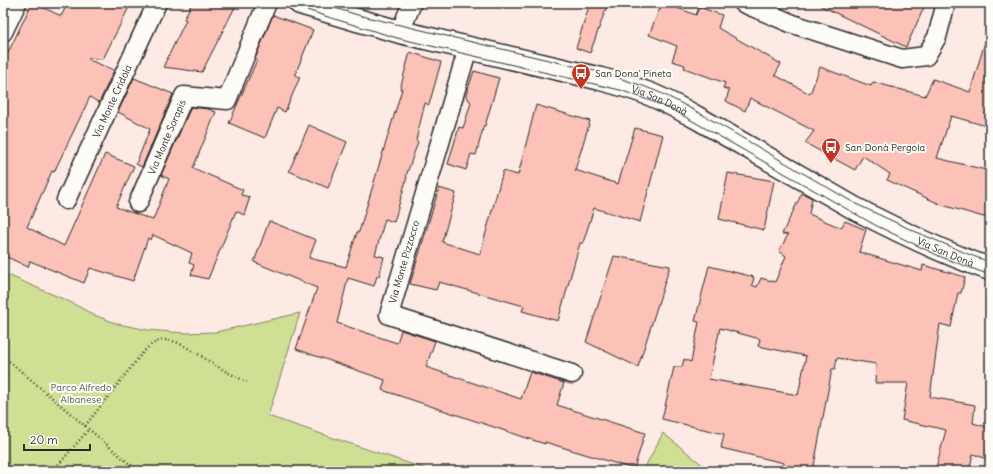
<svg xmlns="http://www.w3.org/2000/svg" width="993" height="474" font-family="Delius,sans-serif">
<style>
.green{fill:#cfdf93;stroke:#7d855f}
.building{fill:#fcc1b7;stroke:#2b2b2b;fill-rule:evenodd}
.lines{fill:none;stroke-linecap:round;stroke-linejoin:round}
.minor-casing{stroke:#2b2b2b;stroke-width:21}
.tertiary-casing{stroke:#2b2b2b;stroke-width:25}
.path{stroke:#2b2b2b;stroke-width:2.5;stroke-dasharray:1 3;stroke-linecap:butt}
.minor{stroke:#fdfcf7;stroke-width:18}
.tertiary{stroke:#fdfcf7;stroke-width:22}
.tram{stroke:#2b2b2b;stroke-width:1}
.labels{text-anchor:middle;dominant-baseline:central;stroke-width:4;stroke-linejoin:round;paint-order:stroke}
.poi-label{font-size:10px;fill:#2b2b2b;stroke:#fdfcf7;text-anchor:start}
.street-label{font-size:10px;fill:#2b2b2b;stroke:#fdfcf7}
.park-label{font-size:10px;fill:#545845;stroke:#fdfcf7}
</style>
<rect width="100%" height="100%" fill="#fdeae4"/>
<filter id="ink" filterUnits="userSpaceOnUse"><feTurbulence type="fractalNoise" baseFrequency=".025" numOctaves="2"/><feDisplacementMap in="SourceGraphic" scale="8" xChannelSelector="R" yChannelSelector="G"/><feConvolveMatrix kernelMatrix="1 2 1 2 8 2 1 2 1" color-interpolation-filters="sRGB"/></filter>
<g filter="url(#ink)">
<path class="green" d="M3,273L70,302L94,315L118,324L148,330L184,333L216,332L300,313L268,416L432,471H3Z
M663,433L710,471H643Z"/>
<path class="building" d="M32,3H34L61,16L68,3H131L103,59L89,58V60L114,70L99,103L90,97L54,172L52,171L27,227L64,246L105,154L134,166L116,207L153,220L169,179L161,175L191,107L208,109L216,112L193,168L243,190L241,195L250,197L244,215L236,211L208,279L191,275L194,265L189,263L192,253L153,235L151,240L148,238L133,281L90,268L84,283L30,261L28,267L3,255V63Z
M192,3H237L202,72L163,67L186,20L184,19Z
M590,3H608L590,53L576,48Z
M662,3H664L696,15L699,7L722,15L718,28L781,64L775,75L810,94L820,67L871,86L873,82L925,96L933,79L970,92L985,42H990V127L951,116L937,158L990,171V206L987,218L942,205L887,180L890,174L863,156L855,170L805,143L814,131L750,98L745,111L726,101L729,90L723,88L725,83L684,68L685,65L672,61L677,46L649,35Z
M815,3H926L906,47Z
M273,15L313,30L295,75L300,77L285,112L277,108L265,138L229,123L257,60L255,59Z
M410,52L441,62L429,105L425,103L416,140L418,142L406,176L407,177L394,222L385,219L375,255L384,257L379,276H377L374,286L348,278L337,323L397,343L401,330L435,341L426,367L521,399L530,372L564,383L557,405L645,433L634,469L545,442V444L382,390L385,380L296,349L317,288L254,262L269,221L316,240L309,258L346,267L357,232H359L383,152L402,89H400Z
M474,71L499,78L485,126L484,125L476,155L471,154L466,170L448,164L459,127L463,128L471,103L466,95Z
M134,78L173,94L142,167L136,164L150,129L118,112Z
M536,105L590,121L575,170L618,184L635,128L663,135L640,222L594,208L583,243H580L558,321L522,311L524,306L439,282L436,290L410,284L439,188L456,193L442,242L480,254L503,171L518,175Z
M309,125L347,142L328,188L289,171Z
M728,173L774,181L764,230L719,219Z
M802,193L812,198L809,214L841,228L845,221L866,230L859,252L922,271L923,265L965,277L961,293H958L951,327L940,324L930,397L975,405L973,423L990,428V460L973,454L969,471H935L946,430L902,420L908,383H875L876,364L837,358L835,369H832L813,471H783L784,463L721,448L724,434L662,419L674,367H682L684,359L691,362L699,322L695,321L709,266L754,277L752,285L757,287L761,278L775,282L786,256L779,251L788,235L782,234ZM720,328L760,339L758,346L806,356L798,395L709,379Z
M614,256L670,266L638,367L586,342Z"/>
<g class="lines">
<defs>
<g id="minor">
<path d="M743,3L793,24L902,59L926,56L937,37L946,3"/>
<path d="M3,32L17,3"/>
<path d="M400,32L412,3"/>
<path d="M468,48L389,315L572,374"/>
<path id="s1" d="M66,200L157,3"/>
<path id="s2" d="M138,203L184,96L227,100L267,3"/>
</g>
<g id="tertiary">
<path id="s3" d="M300,3L357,20L400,32L597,78C616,83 635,88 654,96C670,103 685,111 701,120L854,208C898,231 943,253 990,269"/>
</g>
</defs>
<use href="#minor" class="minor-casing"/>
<use href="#tertiary" class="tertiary-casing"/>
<path class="path" d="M3,356L138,471
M85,426L144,351C151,344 157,340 168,340C181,341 209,362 222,369C230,374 239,378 247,382
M53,471L89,429"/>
<use href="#minor" class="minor"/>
<use href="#tertiary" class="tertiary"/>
<path class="tram" d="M286,3L328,17L397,38L620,90L651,101L675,111L875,225L941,257L990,275
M318,3L358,15L599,72C618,78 637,83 656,91C672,98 688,107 703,115L856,204L914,231L973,256L990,262"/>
</g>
</g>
<defs>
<symbol id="bus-pin" viewBox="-11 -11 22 30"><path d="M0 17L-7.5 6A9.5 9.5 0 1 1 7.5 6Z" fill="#c8321e" stroke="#fdfcf7"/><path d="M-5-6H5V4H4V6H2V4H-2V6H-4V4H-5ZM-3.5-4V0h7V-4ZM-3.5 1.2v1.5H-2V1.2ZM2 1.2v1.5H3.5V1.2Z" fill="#fff"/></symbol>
</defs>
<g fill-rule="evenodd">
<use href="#bus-pin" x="570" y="62" width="22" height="30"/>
<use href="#bus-pin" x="820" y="136" width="22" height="30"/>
</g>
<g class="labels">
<g class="poi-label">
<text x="595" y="73">San Dona' Pineta</text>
<text x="845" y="147">San Donà Pergola</text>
</g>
<g class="street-label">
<text stroke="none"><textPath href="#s3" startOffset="373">Via San Donà</textPath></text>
<text stroke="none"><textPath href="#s1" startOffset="109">Via Monte Cridola</textPath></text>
<text stroke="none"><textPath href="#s2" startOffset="72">Via Monte Sorapis</textPath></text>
<text stroke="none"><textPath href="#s3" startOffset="697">Via San Donà</textPath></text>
<text transform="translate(404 262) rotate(-74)">Via Monte Pizzocco</text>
</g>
<g class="park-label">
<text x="81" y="387">Parco Alfredo<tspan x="81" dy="12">Albanese</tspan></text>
</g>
</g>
<rect width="993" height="474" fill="none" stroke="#fdfcf7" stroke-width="16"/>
<rect x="8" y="8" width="977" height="458" fill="none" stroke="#2b2b2b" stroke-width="1.5" filter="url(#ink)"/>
<path d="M24 444v6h66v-6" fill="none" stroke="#2b2b2b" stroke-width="2"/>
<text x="30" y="444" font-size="12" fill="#2b2b2b" stroke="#fdfcf7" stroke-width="3" paint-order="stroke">20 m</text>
</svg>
